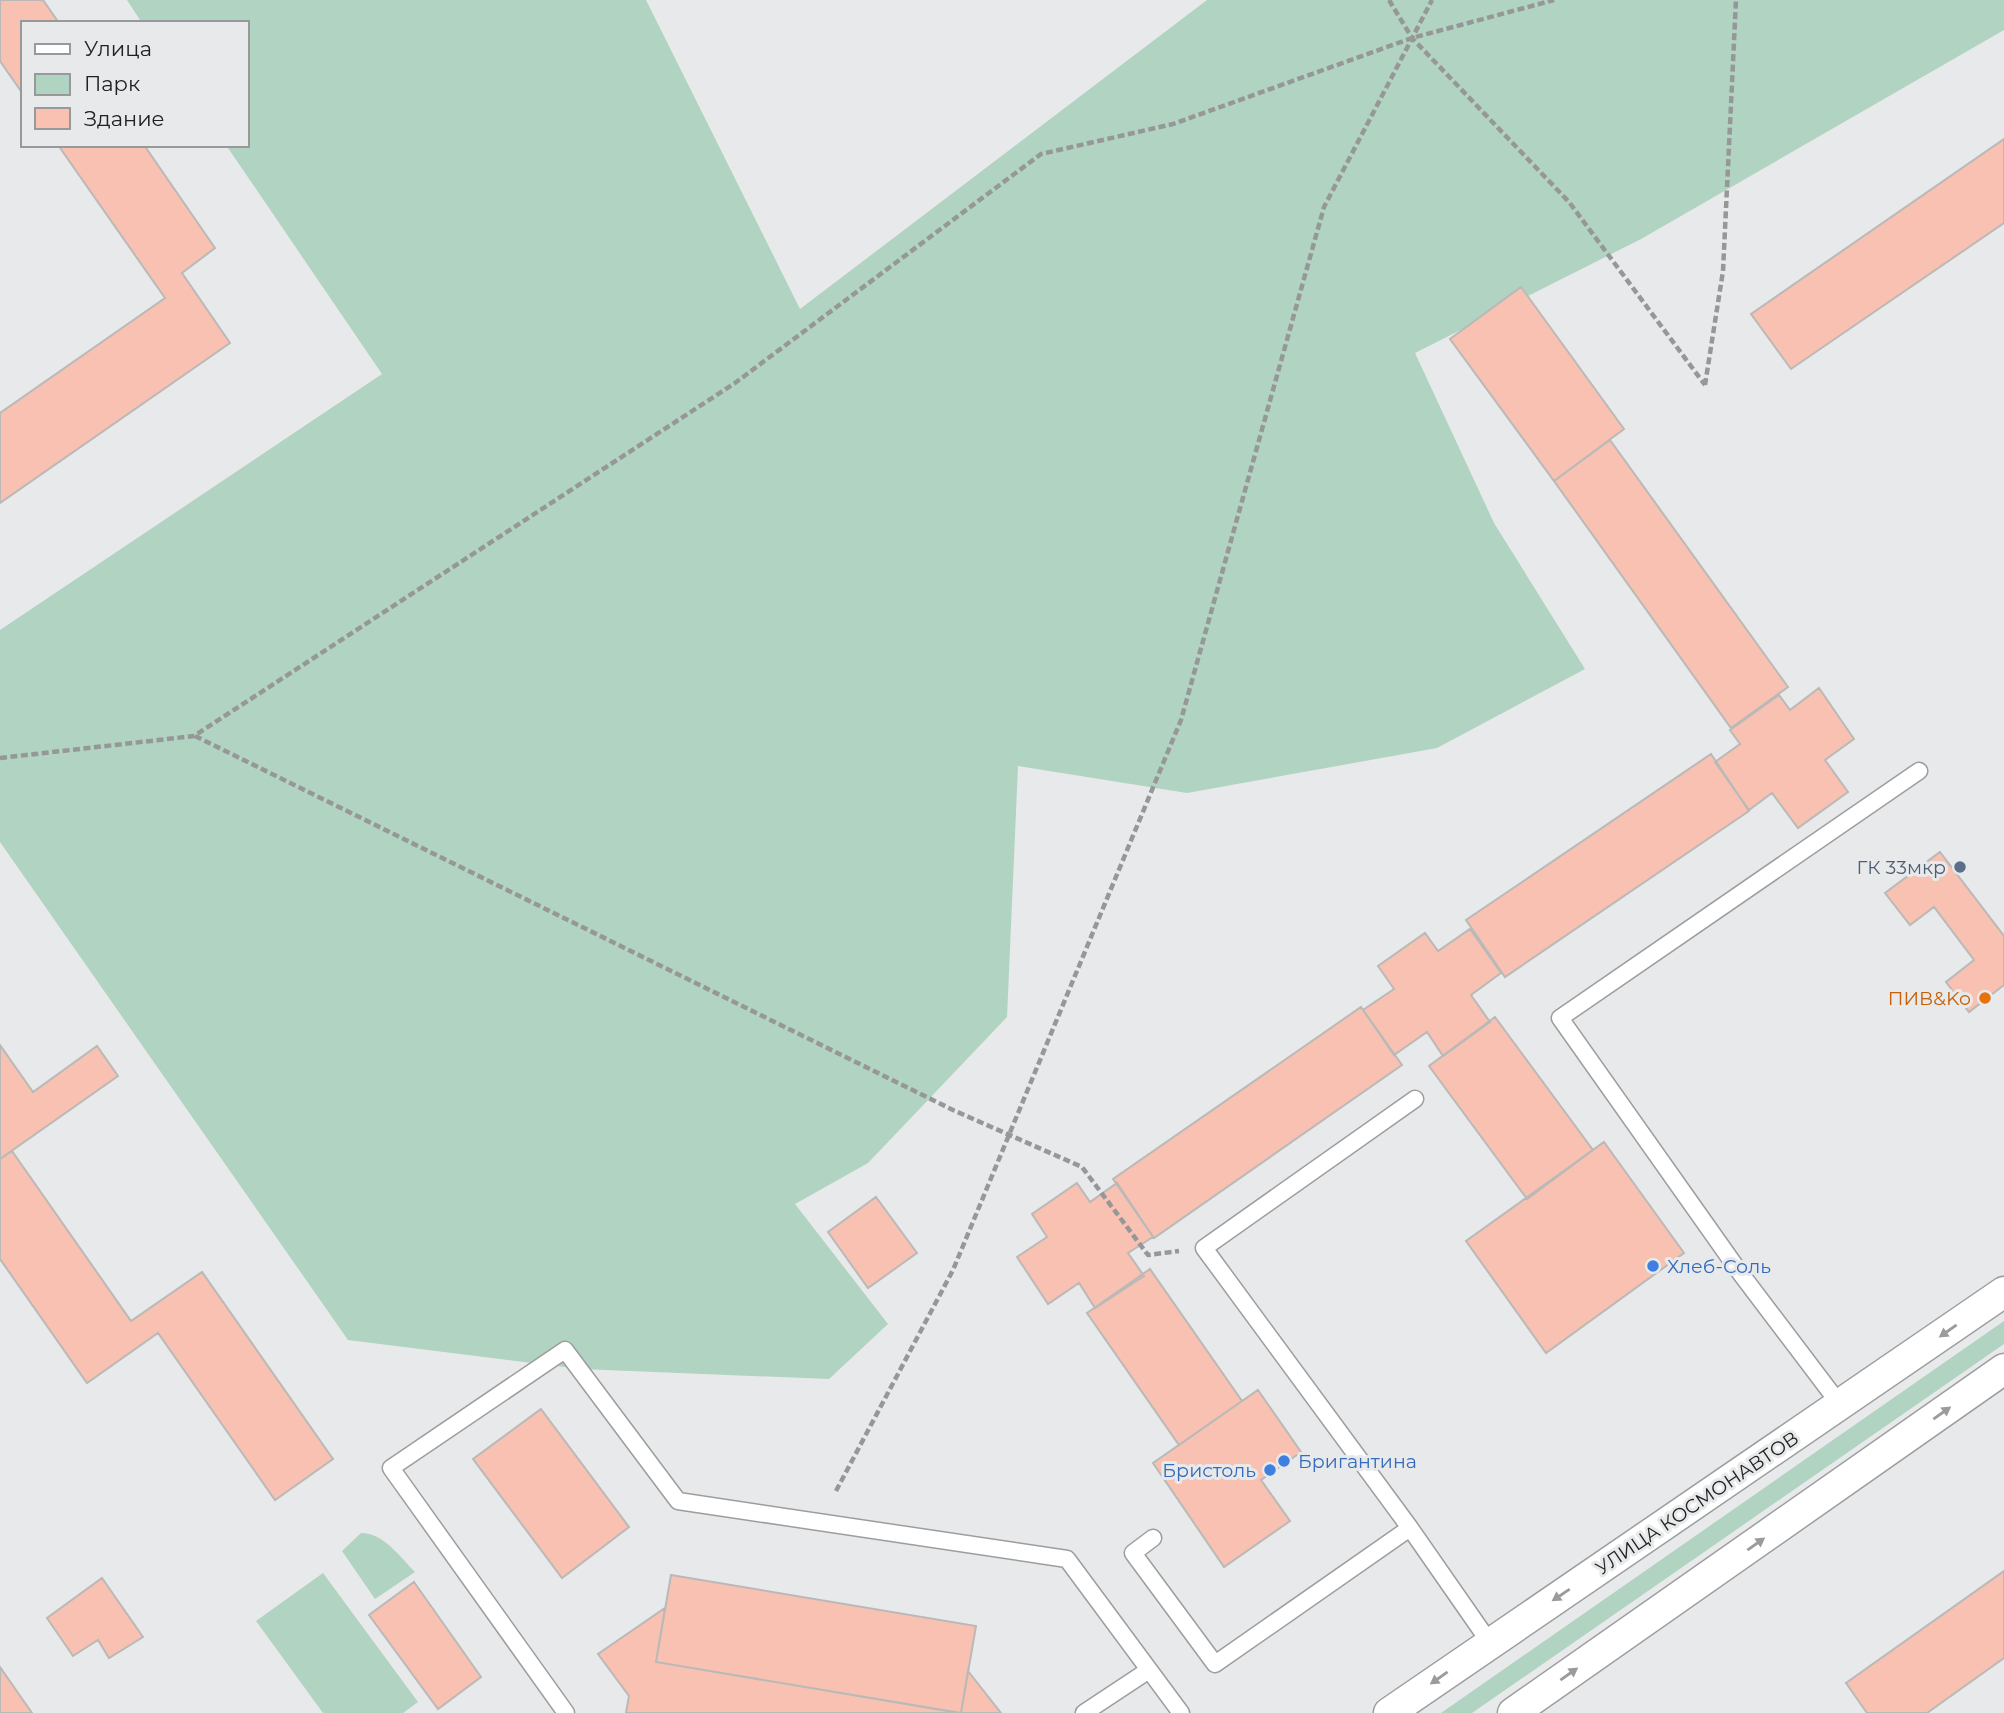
<svg xmlns="http://www.w3.org/2000/svg" width="2004" height="1713" font-family="Montserrat,sans-serif">
<style>
.green{fill:#b1d3c1}
.building{fill:#f9c1b1;stroke:#bab9b8;stroke-width:2}
.lines{fill:none;stroke-linecap:round;stroke-linejoin:round}
.lane-casing{stroke:#9c9d9e;stroke-width:19}
.street-casing{stroke:#9c9d9e;stroke-width:33}
.path{stroke:#969797;stroke-width:4.5;stroke-dasharray:7 3.5;stroke-linecap:butt}
.lane{stroke:#fff;stroke-width:16}
.street{stroke:#fff;stroke-width:30}
.oneway{fill:#9b9b9b}
.service-dot{fill:#5c6f8a;stroke:#e8e9ea;stroke-width:2.5}
.food-dot{fill:#e8710a;stroke:#e8e9ea;stroke-width:2.5}
.shop-dot{fill:#3f7fe0;stroke:#e8e9ea;stroke-width:2.5}
.labels{text-anchor:middle;dominant-baseline:central;stroke-width:6;stroke-linejoin:round;paint-order:stroke}
.service-label{font-size:19px;fill:#4e5e75;stroke:#e8e9ea;text-anchor:end}
.food-label{font-size:19px;fill:#c56008;stroke:#e8e9ea;text-anchor:end}
.shop-label{font-size:19px;fill:#366cbe;stroke:#e8e9ea;text-anchor:start}
.street-label{font-size:19px;fill:#202121;stroke:#e8e9ea}
</style>
<rect width="100%" height="100%" fill="#e8e9ea"/>
<path class="green" d="M127,0H646L800,309L1207,0H2004V30L1641,239L1415,353L1494,523L1585,669L1437,748L1187,793L1018,766L1007,1017L868,1163L795,1204L888,1324L829,1379L581,1369L348,1340L0,842V630L382,374L226,145H247V23H142Z
M2004,1321V1344L1472,1713H1441Z
M361,1533C384,1533 400,1557 415,1572L375,1599L342,1551Z
M323,1573L418,1702L403,1713H323L256,1621Z"/>
<path class="building" d="M0,0H43L59,23H23V94L0,61Z
M2004,139V223L1791,369L1751,314Z
M58,145H144L215,248L182,273L230,343L0,503V413L165,298Z
M1521,287L1624,429L1554,481L1450,339Z
M1610,440L1788,687L1731,728L1554,481Z
M1819,688L1854,739L1825,760L1848,792L1798,828L1772,793L1749,810L1715,762L1740,744L1730,730L1779,695L1790,710Z
M1711,754L1749,811L1505,977L1466,920Z
M1940,852L2004,936V985L1969,1012L1946,982L1974,960L1934,907L1910,925L1885,893Z
M1470,929L1501,973L1471,995L1490,1022L1443,1056L1427,1032L1394,1055L1363,1010L1394,989L1378,966L1425,933L1438,951Z
M1361,1007L1402,1065L1154,1238L1113,1179Z
M1495,1017L1593,1150L1527,1199L1429,1066Z
M0,1045L33,1092L97,1046L118,1076L0,1159Z
M1604,1142L1684,1253L1546,1353L1466,1241Z
M12,1151L131,1321L202,1272L333,1459L275,1500L158,1333L87,1383L0,1259V1159Z
M1077,1183L1090,1202L1117,1183L1153,1237L1128,1253L1144,1276L1095,1308L1079,1283L1048,1304L1017,1257L1047,1237L1032,1214Z
M876,1197L917,1253L868,1288L828,1232Z
M1150,1269L1242,1401L1179,1445L1087,1313Z
M1258,1390L1301,1452L1261,1480L1290,1521L1224,1567L1153,1463Z
M541,1409L629,1527L562,1578L473,1459Z
M2004,1571V1658L1927,1713H1867L1846,1683Z
M671,1575L976,1626L961,1713L656,1662Z
M102,1578L143,1637L109,1658L98,1640L73,1656L47,1618Z
M414,1582L481,1677L438,1709L369,1615Z
M665,1608L656,1662L959,1713H626L629,1696L598,1654Z
M0,1667L32,1713H0Z
M968,1671L1001,1713H961Z"/>
<g class="lines">
<defs>
<path id="lane" d="M1415,1099L1204,1248L1410,1528L1490,1643
M1841,1406L1741,1274L1560,1018L1919,771
M1153,1538L1133,1553L1215,1664L1410,1528
M566,1713L391,1468L565,1350L678,1501L1067,1559L1181,1713
M1084,1713L1149,1670"/>
<path id="street" d="M1389,1713L2004,1292
M1513,1713L2004,1369"/>
</defs>
<use href="#lane" class="lane-casing"/>
<use href="#street" class="street-casing"/>
<path class="path" d="M1389,0L1412,38L1569,202L1705,385
M1705,385L1723,271L1736,0
M195,736L953,1110L1082,1167L1148,1255L1179,1251
M0,758L194,736L735,383L1041,154L1173,124L1412,38L1554,0
M836,1491L953,1270L1181,720L1324,207L1432,0"/>
<use href="#lane" class="lane"/>
<use href="#street" class="street"/>
</g>
<defs><path id="oneway-solid" d="M-6-.8H1V-3.2L6.5 0L1 3.2V.8H-6Z" transform="scale(1.75)"/></defs>
<g class="oneway">
<use href="#oneway-solid" transform="translate(1948 1331) rotate(145)"/>
<use href="#oneway-solid" transform="translate(1942 1413) rotate(-35)"/>
<use href="#oneway-solid" transform="translate(1756 1544) rotate(-35)"/>
<use href="#oneway-solid" transform="translate(1561 1595) rotate(146)"/>
<use href="#oneway-solid" transform="translate(1569 1674) rotate(-35)"/>
<use href="#oneway-solid" transform="translate(1439 1678) rotate(145)"/>
</g>
<circle class="service-dot" cx="1960" cy="867" r="7"/>
<circle class="food-dot" cx="1985" cy="998" r="7"/>
<g class="shop-dot">
<circle cx="1653" cy="1266" r="7"/>
<circle cx="1284" cy="1461" r="7"/>
<circle cx="1270" cy="1470" r="7"/>
</g>
<g class="labels">
<g class="service-label">
<text x="1946" y="867">ГК 33мкр</text>
</g>
<g class="food-label">
<text x="1971" y="998">ПИВ&amp;Ko</text>
</g>
<g class="shop-label">
<text x="1667" y="1266">Хлеб-Соль</text>
<text x="1298" y="1461">Бригантина</text>
<text x="1256" y="1470" text-anchor="end">Бристоль</text>
</g>
<g class="street-label">
<text transform="translate(1697 1503) rotate(-34)">УЛИЦА КОСМОНАВТОВ</text>
</g>
</g>
<rect x="21" y="21" width="228" height="126" fill="#e8e9ea" stroke="#98999a" stroke-width="2"/>
<rect x="35" y="44" width="35" height="10" fill="#ffffff" stroke="#98999a" stroke-width="2"/>
<text x="84" y="56" font-size="21" fill="#202121">Улица</text>
<rect x="35" y="74" width="35" height="21" fill="#b1d3c1" stroke="#98999a" stroke-width="2"/>
<text x="84" y="91" font-size="21" fill="#202121">Парк</text>
<rect x="35" y="108" width="35" height="21" fill="#f9c1b1" stroke="#98999a" stroke-width="2"/>
<text x="84" y="126" font-size="21" fill="#202121">Здание</text>
</svg>
